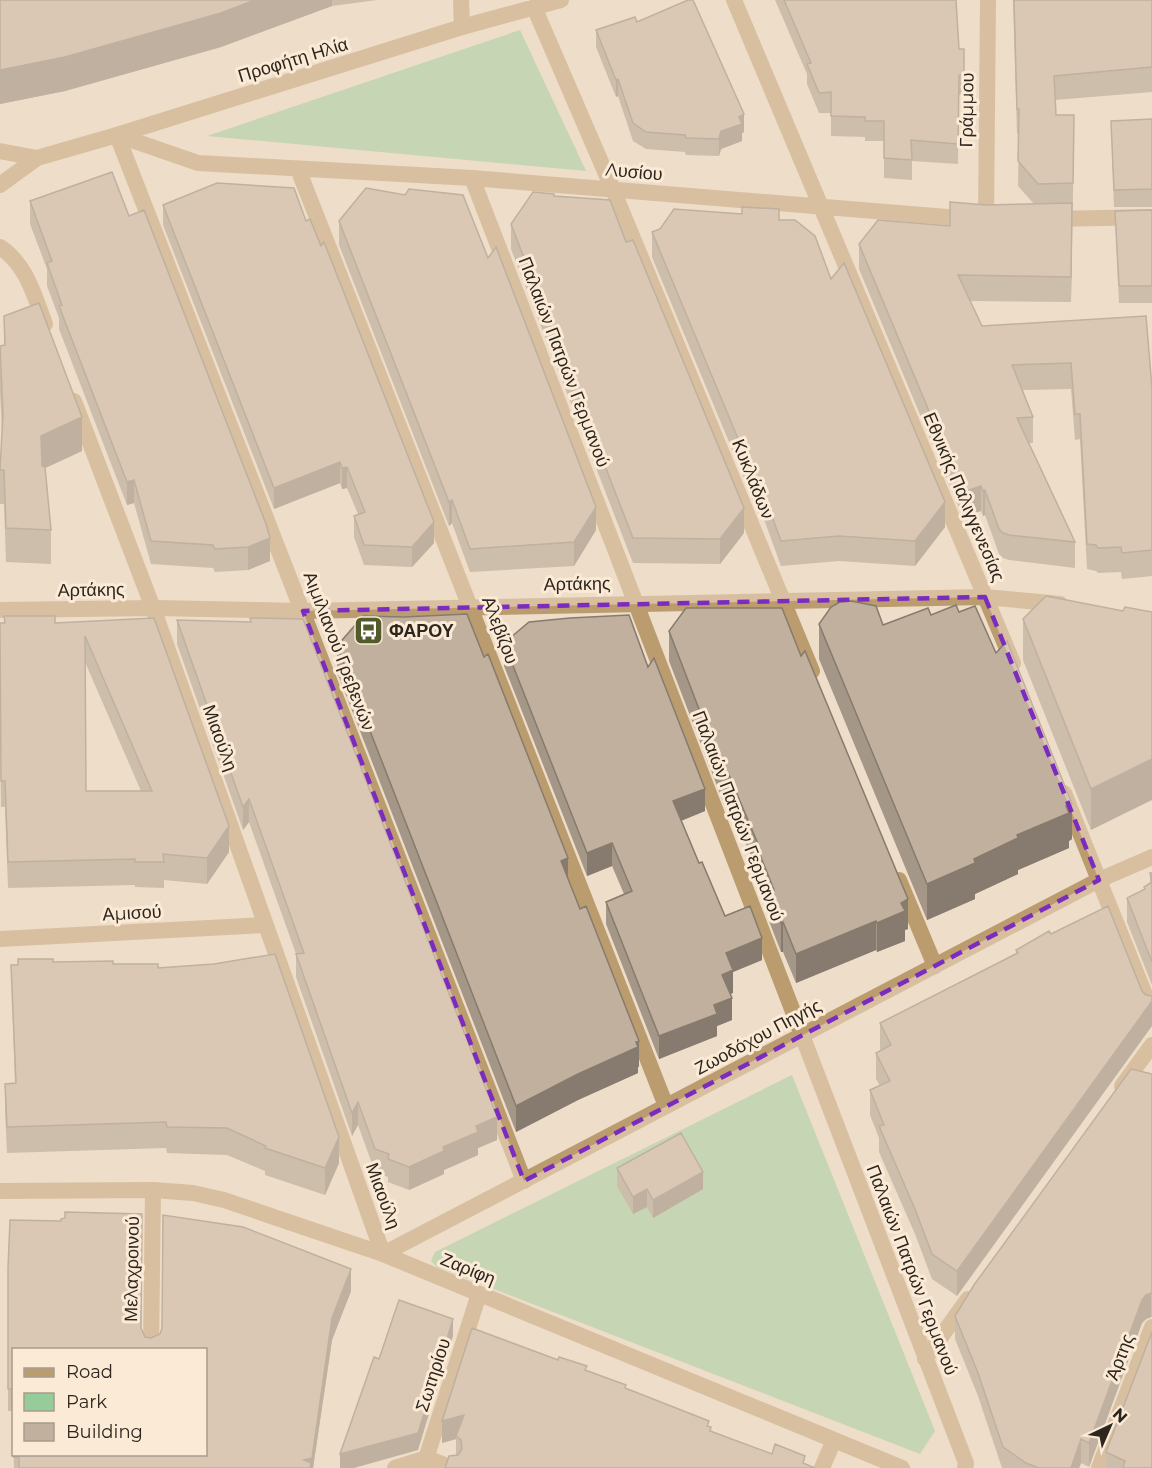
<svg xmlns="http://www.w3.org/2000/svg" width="1152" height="1468" font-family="Montserrat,sans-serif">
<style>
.park{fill:#96cc9a}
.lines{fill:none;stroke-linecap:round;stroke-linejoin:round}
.pedestrian{stroke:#bb9c6f;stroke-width:16}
.minor{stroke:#bb9c6f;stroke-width:16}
.tertiary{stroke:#bb9c6f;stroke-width:16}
.wall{fill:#a59787;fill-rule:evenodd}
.shaded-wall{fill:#867b6e}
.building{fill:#c0b09d;stroke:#867b6e;stroke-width:1.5;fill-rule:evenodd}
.marked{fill:none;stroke:#7b2cbf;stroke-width:4.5;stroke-dasharray:12 8;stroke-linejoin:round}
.labels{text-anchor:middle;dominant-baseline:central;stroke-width:6;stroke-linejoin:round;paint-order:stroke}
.street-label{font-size:18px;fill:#2c261e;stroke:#fbead6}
.poi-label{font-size:18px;font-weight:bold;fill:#2c261e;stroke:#fbead6;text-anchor:start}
</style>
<rect width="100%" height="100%" fill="#eeddc9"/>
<path class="park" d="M520,30L586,171L207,136Z
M792,1075L935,1431L920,1454L437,1267L431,1261L435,1252Z"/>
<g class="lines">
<path class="pedestrian" d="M802,1035L966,1463L965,1468
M1122,1086L1152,1045
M925,1359L968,1299"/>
<path class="minor" d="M734,0L1013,663
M534,7L613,190L812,671
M462,27L561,0
M117,135L524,1181
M117,135L198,163L472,178L971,219
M298,169L666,1106
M472,178L802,1035
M1051,219L1152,217
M986,220L988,0
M0,247C27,265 34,295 45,324
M74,401L153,608L383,1254L902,1468
M1064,793L1152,1012
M899,880L935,966
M0,939L265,925
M151,1350L153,1190
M395,1468L427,1458L452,1468
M423,1468L479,1294
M822,1468L834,1440
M1099,1468L1152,1327"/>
<path class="tertiary" d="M0,151L37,158
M0,185L37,158L117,135L462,27L461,0
M0,610L153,608L303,611L985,597L1060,604
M0,1191L153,1190L193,1193L224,1200L383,1254L1099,880L1152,857"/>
</g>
<path class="wall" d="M0,0H377L332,6L221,47L65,91L0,104Z
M775,0H956L959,49H964V95H959L958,164L912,161V180L884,178V141H865V137L831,136V113H819L807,84V74Z
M1013,0H1152V92L1055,100L1056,115L1074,139L1071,302L970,301L982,326L1152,388V576L1122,579L1121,572L1098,573L1096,571L1087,569L1080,439L1075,440L1071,389L1023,390L1033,417V443H1029L1075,542V568L1009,560L1003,558L999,554L985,515L983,516L981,511L963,517L859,269V244L950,226L986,205L1034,204L1018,186L1019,133H1017Z
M637,22L744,132L742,133V141L721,149L719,156L686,155L685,152L646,149L633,141L618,96L616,97L596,47V30Z
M1152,119V207H1114L1111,121Z
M554,196L626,242L744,533L720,564L633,563L511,249V224Z
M30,201L129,216L270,561L248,570L215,572L213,568L151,564L134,503L127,505L59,329V318L47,286V269L30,224Z
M163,205L306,221L434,543L412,567L364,565L354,537V516L358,514L347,488L342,489L340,483L274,509L163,225Z
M1152,210V303H1119L1115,211Z
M779,220L831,279L945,527L915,566L839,561L781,566L761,511L759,514L652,257V232Z
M339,221L596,530L574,566L470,572L452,523L449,526L339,245Z
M4,316L82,451L45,468L51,530V564L6,562L4,504H0V470L2,432L0,392V346L4,345Z
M1123,611L1091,830L1023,660V619Z
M959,612L1072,839L1069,841V848L1018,870V874L975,894V899L927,920L819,659V624L883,625L931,615Z
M154,618L229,852L207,884L164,880V888L135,887V885L8,888L5,807H1L0,734L55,623ZM85,662L141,791H86Z
M250,618L497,1140L478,1148V1155L444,1170V1174L409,1190L388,1182V1177L375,1172L358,1125L352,1136L296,977V954L249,822L243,830L177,644V620L250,622Z
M669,631L908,929L905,930V941L877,952L876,950L796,983L783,952H781L769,921V907L758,879V872L729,805L727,802L724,804L669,661Z
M504,643L705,811L681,821L699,863L725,916L762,960L733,972V993L730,994L732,1020L717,1026V1036L659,1059L606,924V902L624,894L612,866L587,876L504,666Z
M337,646L484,657L639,1067H638V1073L578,1100L516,1132L337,672Z
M1150,873H1152V985L1127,922V898L1144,890V887L1150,884Z
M1049,931L957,1296L932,1279L915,1234L879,1152V1138L870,1115V1090L880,1086L876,1079V1053L881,1050L880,1049V1023L1016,953V950Z
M53,962L113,964L158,968L339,1163L325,1195L265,1175V1171L227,1155L167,1153L166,1148L7,1153L5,1110V1084L15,1083L11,965Z
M1152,1074V1317L1146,1319L1142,1323L1089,1467L1081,1463L1079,1468H1002L978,1396L955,1339V1316Z
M617,1168L703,1189L653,1218L647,1207L633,1214L617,1186Z
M8,1268L141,1328L145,1337L151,1338L351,1291L332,1340L313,1468H14L12,1411H8ZM206,1350V1455H14Z
M587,1370L709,1427L711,1431L772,1454L805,1464L456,1455V1439L442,1443Z
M1106,1452L1152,1468H1106Z"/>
<path class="shaded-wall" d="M255,0H332V6L221,47L65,91L0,104V70Z
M618,79V96L616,97V80Z
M744,114V132L742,133V141L721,149L719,156V139L721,131L739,117Z
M1072,203V229L1071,302V277Z
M82,417V451L41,470V436Z
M340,462V483L274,509V488Z
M347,467V488L342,489V468Z
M134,480V503L127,505V482Z
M761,486V511L759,514V489Z
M981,486V511L963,517V492Z
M985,490V515L983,516V491Z
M452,500V523L449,526V502Z
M945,502V527L915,566V541Z
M596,507V530L574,566V542Z
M744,508V533L720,564V539Z
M434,522V543L412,567V547Z
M270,538V561L248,570V547Z
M1152,759V800L1091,830V789Z
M727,773V802L724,804V774Z
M705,789V811L673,824V801Z
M249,799V822L243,830V807Z
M1072,804V839L1069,841V848L1018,870V874L975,894V899L927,920V884Z
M229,826V852L207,884V858Z
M612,843V866L587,876V853Z
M568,858V884L561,861Z
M908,899V929L905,930V941L877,952V923L901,903Z
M876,921V950L796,983V954Z
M783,922V952H781V923Z
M762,938V960L733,972V993L722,997V975L726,953Z
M732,998V1020L717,1026V1036L659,1059V1036L714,1005Z
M1152,1001V1026L957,1296V1271Z
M639,1041V1067H638V1073L578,1100L516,1132V1106Z
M358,1102V1125L352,1136V1113Z
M497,1117V1140L478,1148V1155L444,1170V1174L409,1190V1167L443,1147L476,1126Z
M339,1137V1163L325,1195V1168Z
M703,1172V1189L653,1218V1200Z
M647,1189V1207L633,1214V1197Z
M351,1269V1291L332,1340L313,1468H304V1460L332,1318Z
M1151,1293V1317L1146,1319L1142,1323L1089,1467V1443L1142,1300L1146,1295Z
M453,1319V1336L418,1450L354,1468H340V1454Z
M464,1415L456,1436V1439L442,1443V1421Z
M1081,1439V1463L1079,1468H1071Z"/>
<path class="building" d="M0,0H255L221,13L65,57L0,70Z
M688,0H693L744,114L739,117L742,124L721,131L719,139L686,138L685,135L646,132L633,123L618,79L616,80L596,30L635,17L637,22Z
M784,0H956L959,49H964V74L959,75L958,144L911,140L912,160L884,158V121H865V117L831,116V92L819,93L807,64L811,63Z
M1014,0H1152V67L1054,76L1056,115H1074L1073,183L1038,184L1018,161L1019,109H1017Z
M1152,119V189L1114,190L1111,121Z
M112,172L129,216L144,210L266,524L270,538L248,547L215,549L213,545L151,541L134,480L127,482L59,306L62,305L47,263L52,261L30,201Z
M217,183L294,188L306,221L310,219L321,246L324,242L434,522L412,547L364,545L354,516L365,512L347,467L342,468L340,462L274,488L163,205Z
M366,188L405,195L409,189L463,195L488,258L496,247L596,507L574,542L470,549L452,500L449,502L339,221Z
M533,192L554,194V196L610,200L626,242L633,240L744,508L720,539L633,538L511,224Z
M950,202L986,205L1072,203L1071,277L958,275L982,326L1146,316L1152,388V550L1122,553L1121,547L1098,548L1096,545L1087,544L1080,414H1075L1071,363L1012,365L1033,417L1017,418L1075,542L1009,535L1003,533L999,529L985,490L983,491L981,486L963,492L859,244L878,220L950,226Z
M742,207L779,209V220H795L815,236L831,279L844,263L945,502L915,541L839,536L781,541L761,486L759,489L652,232L660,229L674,209L742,214Z
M1152,210V286H1119L1115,211Z
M39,303L82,417L41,436L42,466L45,467L51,530L6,528L4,470H0L3,414L0,346L5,345L4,316Z
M1046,596L1123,611L1125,607L1152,612V759L1091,789L1023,619Z
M851,601L876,606L883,625L928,608L931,615L956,605L959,612L975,606L996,653L1007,641L1072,804L1066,806L1069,813L1017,835L1018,838L974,859L975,863L927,884L819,624L831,607L840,602Z
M686,608H782L801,656L805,651L908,899L901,903L905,911L877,923L876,921L796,954L783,922L781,923L769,891L774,890L758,850L760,849L729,775L727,773L724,774L669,631Z
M467,614L484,657L488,654L568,858L561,861L580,909L586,906L639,1041L636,1042L638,1047L578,1074L516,1106L337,646L363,616L404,617Z
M629,615L648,667L654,658L705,789L673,801L699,863L702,862L725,916L750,906L762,938L726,953L733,970L722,975L732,998L714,1005L717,1014L659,1036L606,902L632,891L612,843L587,853L504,643L529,622L570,618Z
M4,616H55V623L154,618L229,826L207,858L163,854L164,862H135V859L8,862L5,781H1L0,623H5ZM85,636L152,791H86Z
M250,618L303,619L497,1117L476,1126L478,1132L443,1147L444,1151L409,1167L388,1159L389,1154L375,1149L358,1102L352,1113L296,954L304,953L249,799L243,807L177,620L251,622Z
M1150,873H1152V882Z
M1152,882V962L1127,898L1145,889L1144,887Z
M1108,906L1142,991L1146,995L1152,996V1001L957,1271L932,1254L915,1209L879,1126L884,1125L870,1090L890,1081L876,1053L891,1045L880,1023L1018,953L1016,950L1049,931L1051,934Z
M275,954L339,1137L325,1168L265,1148L266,1146L227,1128L167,1127L166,1122L7,1127L5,1084L16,1083L11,965H18V959H53V962L113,961V964H158V968L214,964Z
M1131,1069L1152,1074V1293L1146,1295L1142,1300L1089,1443L1081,1439L1071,1468H1039L1026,1463L1003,1447L978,1373L955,1316L974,1285Z
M681,1133L703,1172L653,1200L647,1189L633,1197L617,1168Z
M65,1212L142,1214L141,1328L145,1337L151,1338L160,1334L162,1328L163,1215L243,1227L351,1269L332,1318L312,1458L304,1460L311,1463L310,1468H19V1457H14V1455H206V1350H14V1443L12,1389H8V1268L10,1220L61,1221V1219L65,1218Z
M399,1300L453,1319L418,1433L340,1454L374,1357L379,1359Z
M472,1328L558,1360L559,1357L587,1366L585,1370L626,1385L625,1388L709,1421L707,1426L711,1427L710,1431L772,1454L775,1444L805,1456L803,1463L815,1468H445L449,1456L458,1455L462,1449L461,1440L456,1436L464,1415L442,1421Z
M1152,1332V1468H1123L1125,1461L1106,1452Z"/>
<path d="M0 0H1152V1468H0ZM985,597L1099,880L524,1181L303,611Z" fill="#eeddc9" fill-opacity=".55" fill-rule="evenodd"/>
<path class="marked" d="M985,597L1099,880L524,1181L303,611Z"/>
<defs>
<symbol id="bus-square" viewBox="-11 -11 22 22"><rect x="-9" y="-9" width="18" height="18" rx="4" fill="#525b2a" stroke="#fbead6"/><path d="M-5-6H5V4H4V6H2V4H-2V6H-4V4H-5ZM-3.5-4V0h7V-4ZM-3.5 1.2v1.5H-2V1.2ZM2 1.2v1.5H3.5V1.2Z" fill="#fff"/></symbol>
</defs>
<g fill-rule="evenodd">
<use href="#bus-square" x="352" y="614" width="33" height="33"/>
</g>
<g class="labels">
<g class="street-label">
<text transform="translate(293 60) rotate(-17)">Προφήτη Ηλία</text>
<text transform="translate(967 110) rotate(-89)">Γράμμου</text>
<text transform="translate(634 172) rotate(5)">Λυσίου</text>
<text transform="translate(564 362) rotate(69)">Παλαιών Πατρών Γερμανού</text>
<text transform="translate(753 479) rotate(68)">Κυκλάδων</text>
<text transform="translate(964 497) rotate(67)">Εθνικής Παλιγγενεσίας</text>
<text transform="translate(577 584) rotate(-1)">Αρτάκης</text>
<text transform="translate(91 590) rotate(-1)">Αρτάκης</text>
<text transform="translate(500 630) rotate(69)">Αλεβίζου</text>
<text transform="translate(339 651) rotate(69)">Αιμιλιανού Γρεβενών</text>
<text transform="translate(220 738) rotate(70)">Μιαούλη</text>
<text transform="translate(738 816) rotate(69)">Παλαιών Πατρών Γερμανού</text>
<text transform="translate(132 913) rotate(-3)">Αμισού</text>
<text transform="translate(758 1037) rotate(-28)">Ζωοδόχου Πηγής</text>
<text transform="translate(383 1196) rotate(70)">Μιαούλη</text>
<text transform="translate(132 1269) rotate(-89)">Μελαχροινού</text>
<text transform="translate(468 1269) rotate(22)">Ζαρίφη</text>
<text transform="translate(912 1270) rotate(69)">Παλαιών Πατρών Γερμανού</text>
<text transform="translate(1120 1357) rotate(-69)">Άρτης</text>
<text transform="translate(433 1375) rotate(-72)">Σωτηρίου</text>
</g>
<g class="poi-label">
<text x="389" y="631">ΦΑΡΟΥ</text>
</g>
</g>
<rect x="12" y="1348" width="195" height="108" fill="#fbead6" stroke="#a89c8c" stroke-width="1.5"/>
<rect x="24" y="1368" width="30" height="9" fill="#bb9c6f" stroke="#a89c8c" stroke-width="1.5"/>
<text x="66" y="1378" font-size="18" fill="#2c261e">Road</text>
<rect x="24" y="1393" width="30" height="18" fill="#96cc9a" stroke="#a89c8c" stroke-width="1.5"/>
<text x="66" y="1408" font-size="18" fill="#2c261e">Park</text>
<rect x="24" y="1423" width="30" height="18" fill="#c0b09d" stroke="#a89c8c" stroke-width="1.5"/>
<text x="66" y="1438" font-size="18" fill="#2c261e">Building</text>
<g transform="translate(1110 1426) rotate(44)" stroke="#fbead6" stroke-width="4.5" paint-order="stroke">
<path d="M0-4.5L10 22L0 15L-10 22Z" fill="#2c261e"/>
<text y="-9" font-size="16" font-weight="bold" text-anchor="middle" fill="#2c261e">N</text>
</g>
</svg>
